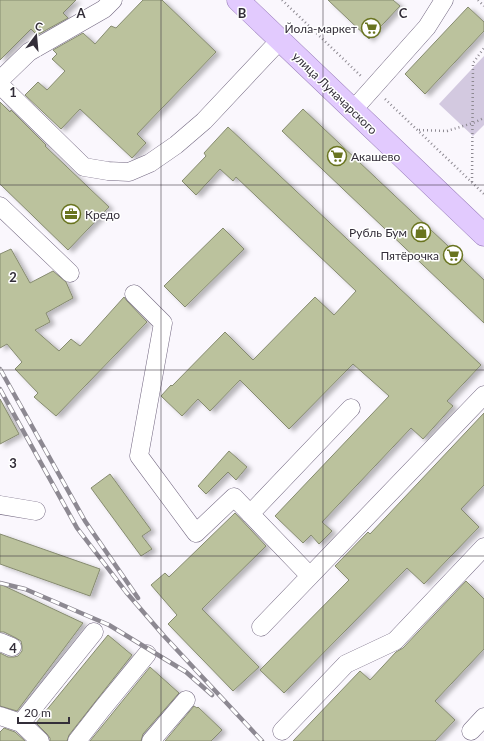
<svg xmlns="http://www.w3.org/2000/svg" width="484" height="741" font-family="Lato,sans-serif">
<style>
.green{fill:#d3c9e0}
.building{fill:#bbc29d;stroke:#868b70;filter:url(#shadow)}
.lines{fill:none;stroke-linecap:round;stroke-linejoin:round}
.minor-casing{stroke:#746982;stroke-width:19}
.major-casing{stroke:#987db9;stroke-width:23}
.path{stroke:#8d8991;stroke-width:2.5;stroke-dasharray:1 3;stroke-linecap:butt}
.minor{stroke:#fff;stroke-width:18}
.major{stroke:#e2cafe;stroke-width:22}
.rail-casing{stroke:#8d8992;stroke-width:4.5}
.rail{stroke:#fff;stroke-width:3;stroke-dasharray:9;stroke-linecap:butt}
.grid{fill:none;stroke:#332e39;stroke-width:1;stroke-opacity:0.55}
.labels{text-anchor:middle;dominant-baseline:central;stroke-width:3;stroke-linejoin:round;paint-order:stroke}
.poi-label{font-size:12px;fill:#332e39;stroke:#fff;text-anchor:end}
.street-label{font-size:12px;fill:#332e39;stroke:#fff}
.grid-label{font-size:13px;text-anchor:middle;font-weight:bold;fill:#332e39;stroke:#fff;stroke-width:3;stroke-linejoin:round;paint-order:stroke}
</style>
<defs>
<filter id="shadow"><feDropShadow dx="4.5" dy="2.5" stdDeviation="2" flood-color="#0004"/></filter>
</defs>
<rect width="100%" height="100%" fill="#faf7fd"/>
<path class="green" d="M484,56V125L473,136L439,104Z"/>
<path class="building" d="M0,0H76L63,13L68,18L37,35L31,29L0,60Z
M143,0H162L216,52L137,134L146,143L132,158L80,109L61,129L25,95L38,82L47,90L65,71L52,59L57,54L53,50L83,33L95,44L111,26L116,28Z
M328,0H393L400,6L369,39Z
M468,7L484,22V31L425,94L405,74Z
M0,102L10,112L11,110L46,145L45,146L109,207L68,250L0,184Z
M303,109L484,280V323L282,131Z
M228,127L481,365L447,401L453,406L423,439L411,428L322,522L332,531L319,544L311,535L303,543L275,516L389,396L353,364L289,429L240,380L210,411L198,399L182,416L161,396L171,385L172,386L225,332L253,360L315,297L334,315L356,291L236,177L233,181L220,169L196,195L182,181L206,156L204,153Z
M223,228L244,249L185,307L164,286Z
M11,249L30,283L53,271L66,282L73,298L46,313L50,322L35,330L59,351L71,339L80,346L124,297L127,301L147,322L56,416L34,397L38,393L15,369L22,362L7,344L0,348V254Z
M0,399L19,434L0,444Z
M484,413V485L461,509L479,527L424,584L407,568L284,693L260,670L349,580L335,566L368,532L370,534Z
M229,451L247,467L236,480L228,472L206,494L198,486Z
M110,474L151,530L142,536L152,549L141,556L91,488Z
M235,513L266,546L202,609L259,667L233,691L168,624L177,615L151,585L165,573L169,577Z
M0,534L100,569L90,596L0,564Z
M466,581L484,599V649L435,701L455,720L435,741H293L360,671L370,680L396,652L403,648Z
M0,584L83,623L17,711L0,706V653L8,657H14L18,656L22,651V646L21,641L16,638L4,632H0Z
M108,635L132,655L69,735L67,741H50V738L47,734L36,723Z
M150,667L179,693L143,734L141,741H90Z
M194,706L197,708L198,707L222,730L211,741H165Z
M4,728L15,732L25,741H0V732Z"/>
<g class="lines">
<defs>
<path id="minor" d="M0,80L29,52L104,9L113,0
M0,85L84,167L108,171L129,172L150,163L176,145L204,121L280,40
M353,110L427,27L444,0
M0,206L70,273
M134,294L163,323L139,456L196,533L234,497L310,576
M0,505L36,511
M250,514L351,408
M261,627L484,395
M0,642L12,647
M0,716L21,723L40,741
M21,723L94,632
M282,731L346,664L395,641L484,547
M471,731L484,717
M77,741L102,709L147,654
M151,741L186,700"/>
<path id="major" d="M238,0L484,235"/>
</defs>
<use href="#minor" class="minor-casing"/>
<use href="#major" class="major-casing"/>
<path class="path" d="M282,0L361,76
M478,0L484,6
M385,99L484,194
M419,130L447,131L473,123L484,118
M472,182L473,63L484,48"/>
<use href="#minor" class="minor"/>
<use href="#major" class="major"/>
<defs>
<path id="rail" d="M0,369L85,521L138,598
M0,389L77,528L126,592L164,636L262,741
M0,583L25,589L109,625L186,672L212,695"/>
</defs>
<use href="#rail" class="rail-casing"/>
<use href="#rail" class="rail"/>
</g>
<path class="grid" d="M161,0V741M323,0V741M0,185H484M0,370H484M0,556H484"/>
<defs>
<symbol id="supermarket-ring" viewBox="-11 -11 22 22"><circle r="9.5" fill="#fff" stroke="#69741f" stroke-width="1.5"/><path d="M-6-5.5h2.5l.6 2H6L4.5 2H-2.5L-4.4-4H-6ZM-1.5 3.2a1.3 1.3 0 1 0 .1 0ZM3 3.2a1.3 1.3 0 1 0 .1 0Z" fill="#69741f"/></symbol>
<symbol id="office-ring" viewBox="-11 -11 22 22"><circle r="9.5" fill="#fff" stroke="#69741f" stroke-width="1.5"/><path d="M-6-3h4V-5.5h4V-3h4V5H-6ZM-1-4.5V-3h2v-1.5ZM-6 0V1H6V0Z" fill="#69741f"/></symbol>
<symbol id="shop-ring" viewBox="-11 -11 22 22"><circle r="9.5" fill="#fff" stroke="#69741f" stroke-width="1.5"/><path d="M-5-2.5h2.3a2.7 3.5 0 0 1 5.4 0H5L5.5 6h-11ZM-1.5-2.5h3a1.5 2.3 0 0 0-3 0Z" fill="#69741f"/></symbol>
</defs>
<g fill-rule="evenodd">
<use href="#supermarket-ring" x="360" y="17" width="22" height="22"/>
<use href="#supermarket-ring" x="326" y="145" width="22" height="22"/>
<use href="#office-ring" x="60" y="203" width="22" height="22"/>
<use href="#shop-ring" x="410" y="221" width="22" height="22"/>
<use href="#supermarket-ring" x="442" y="244" width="22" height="22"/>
</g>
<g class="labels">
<g class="poi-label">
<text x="357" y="28">Йола-маркет</text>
<text x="351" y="156" text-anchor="start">Акашево</text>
<text x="85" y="214" text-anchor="start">Кредо</text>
<text x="407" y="232">Рубль Бум</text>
<text x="439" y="255">Пятёрочка</text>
</g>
<g class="street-label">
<text transform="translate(335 93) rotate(44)">улица Луначарского</text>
</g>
</g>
<g class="grid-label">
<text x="81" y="18">A</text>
<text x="242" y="18">B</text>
<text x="403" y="18">C</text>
<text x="13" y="97">1</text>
<text x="13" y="282">2</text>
<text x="13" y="468">3</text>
<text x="13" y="653">4</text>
</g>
<g transform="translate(36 36) rotate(16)" stroke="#ffffff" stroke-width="3" paint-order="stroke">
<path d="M0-3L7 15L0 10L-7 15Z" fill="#332e39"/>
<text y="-6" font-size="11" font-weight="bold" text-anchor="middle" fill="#332e39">С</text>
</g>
<path d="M18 717v6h51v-6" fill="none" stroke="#332e39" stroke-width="2"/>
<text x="24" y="717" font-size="12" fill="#332e39" stroke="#ffffff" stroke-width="3" paint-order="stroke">20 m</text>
</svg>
